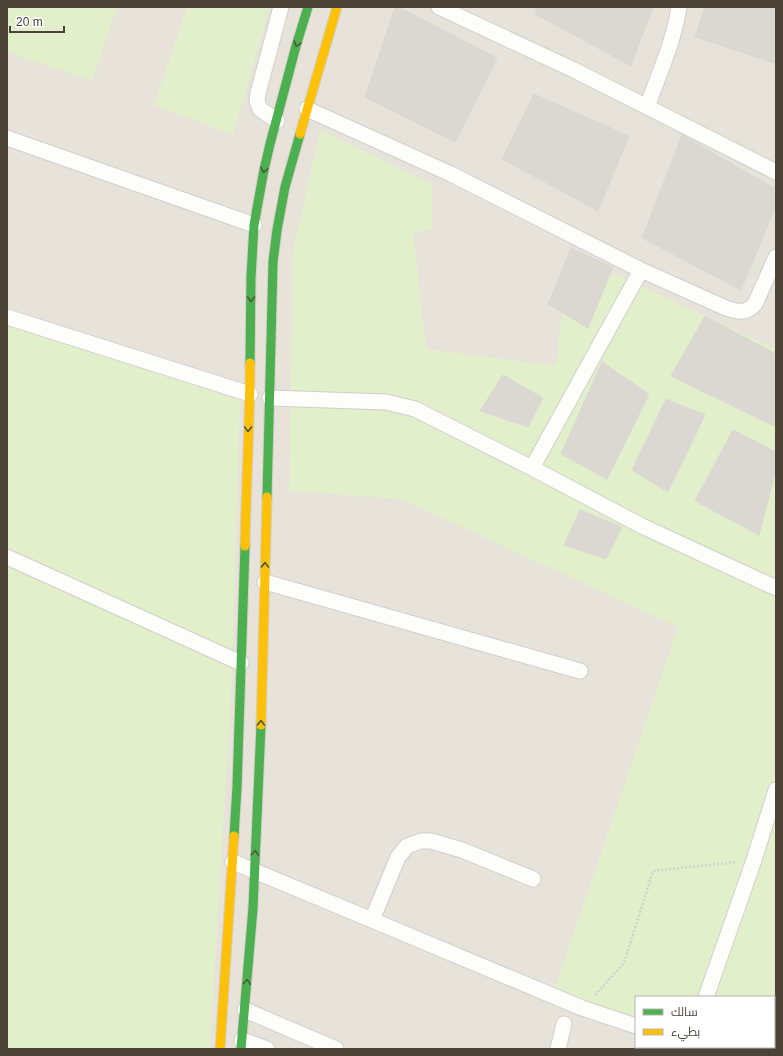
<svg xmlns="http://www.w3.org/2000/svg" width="783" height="1056" font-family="Arial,Cairo,sans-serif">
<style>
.residential{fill:#e7e3da;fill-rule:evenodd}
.green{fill:#e1efcb}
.building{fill:#dbd8d3;stroke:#dcd8d2}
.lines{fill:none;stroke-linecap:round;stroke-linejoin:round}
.street-casing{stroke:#d1cfca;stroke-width:17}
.fast-casing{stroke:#d3cec3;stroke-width:11}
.slow-casing{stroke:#d3cec3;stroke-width:11}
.path{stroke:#d3d1cb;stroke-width:2.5;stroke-dasharray:2 2;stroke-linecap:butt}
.street{stroke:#fdfdfc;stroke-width:15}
.fast{stroke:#4caf50;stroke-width:9}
.slow{stroke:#ffc107;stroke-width:9}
.oneway{stroke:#4b593c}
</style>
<rect width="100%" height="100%" fill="#f3f1ed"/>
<path class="residential" d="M7,7H776V1049H7ZM636,997H774V1047H636Z"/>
<path class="green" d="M7,7H117L92,81L7,52Z
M187,7H270L233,135L154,105Z
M320,130L432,184V230L413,232L426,349L556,366L569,253L776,349V1049H707L702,1047H774V997H636V1020L555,988L678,627L401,499L289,491L293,251Z
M7,325L240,400L231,695L210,1049H7Z"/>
<path class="building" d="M395,7H399L497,58L455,142L365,97Z
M538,7H653L631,66L535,14Z
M705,7H776V64L695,37Z
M534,94L629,136L598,211L502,159Z
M682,135L776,189V206L741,290L642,238Z
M571,248L613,267L588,328L548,304Z
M705,316L776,354V427L671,376Z
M602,362L649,394L607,479L561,454Z
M503,375L543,398L528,427L480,411Z
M666,399L705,415L668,492L632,470Z
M733,430L776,452V469L759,535L695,501Z
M580,510L622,527L606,559L564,545Z"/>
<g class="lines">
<defs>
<path id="street" d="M439,7L574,70L776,172
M647,107C659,74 674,41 679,7
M307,109L451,174L641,270L726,308C738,312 746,314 755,304L776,257
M277,121L260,109L257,101L258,93L281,7
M7,138L254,225
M7,317L250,394
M270,398L386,402L415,409L532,468L642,526L776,588
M532,468L641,270
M7,557L241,663
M265,582L580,671
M233,862L372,920L582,1008L636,1026
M372,920L398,857L407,846L421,841H431L462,850L533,879
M706,997L754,860L776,790
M245,1010L336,1049
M242,1040L267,1049
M705,1047L726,1049
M558,1049L564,1024"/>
<path id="fast" d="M250,363L251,277L254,225L264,170L270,144L296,46L308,7
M267,497L273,262L277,230L285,187L300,134
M234,836L237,787L245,546
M241,1049L253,908L261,725"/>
<path id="slow" d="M300,134L337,7
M245,546C246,485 250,424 250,363
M261,725L267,497
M220,1049L234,836"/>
</defs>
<use href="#street" class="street-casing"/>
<use href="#fast" class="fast-casing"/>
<use href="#slow" class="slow-casing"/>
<path class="path" d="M595,995L624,963L653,871L736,862"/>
<use href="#street" class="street"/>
<use href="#fast" class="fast"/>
<use href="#slow" class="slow"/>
</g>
<defs><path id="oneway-chevron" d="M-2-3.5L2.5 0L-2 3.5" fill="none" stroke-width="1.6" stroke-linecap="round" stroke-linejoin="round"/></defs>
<g class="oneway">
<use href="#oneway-chevron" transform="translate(297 44) rotate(106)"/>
<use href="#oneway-chevron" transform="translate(264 170) rotate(102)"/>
<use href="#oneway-chevron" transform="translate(251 299) rotate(90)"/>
<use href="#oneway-chevron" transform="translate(248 429) rotate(92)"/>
<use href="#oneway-chevron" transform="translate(265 565) rotate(-88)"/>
<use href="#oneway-chevron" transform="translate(261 723) rotate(-88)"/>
<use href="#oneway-chevron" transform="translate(255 853) rotate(-87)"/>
<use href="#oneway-chevron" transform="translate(247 982) rotate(-86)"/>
</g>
<rect width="783" height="1056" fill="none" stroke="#4b4337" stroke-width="16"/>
<rect x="635" y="996" width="140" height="52" fill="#ffffff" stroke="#b7b4af"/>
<rect x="643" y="1009" width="20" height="6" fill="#4caf50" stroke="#b7b4af"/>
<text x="671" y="1016" font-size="12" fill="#4b4337">سالك</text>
<rect x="643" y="1029" width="20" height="6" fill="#ffc107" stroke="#b7b4af"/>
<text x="671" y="1036" font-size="12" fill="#4b4337">بطيء</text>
<path d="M10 26v6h54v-6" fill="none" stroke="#4b4337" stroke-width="2"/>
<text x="16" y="26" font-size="12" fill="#4b4337" stroke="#ffffff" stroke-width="3" paint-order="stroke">20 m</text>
</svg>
